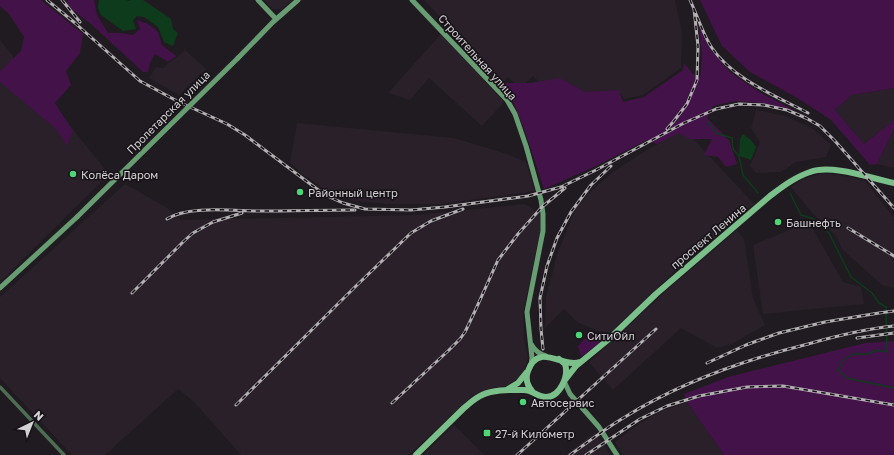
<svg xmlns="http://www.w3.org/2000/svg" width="894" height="455" font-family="'Golos Text',sans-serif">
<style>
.built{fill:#29202a}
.green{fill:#431248}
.water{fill:#0e3b1c}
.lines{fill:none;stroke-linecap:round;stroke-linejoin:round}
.stream{stroke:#0e3b1c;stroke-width:1.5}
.street{stroke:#4d6d54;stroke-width:3.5}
.secondary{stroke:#689c72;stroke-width:5}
.primary{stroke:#7bc08a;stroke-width:6}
.rail-casing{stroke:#b3b0b3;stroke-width:3}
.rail{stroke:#161217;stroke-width:1.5;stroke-dasharray:4.5;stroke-linecap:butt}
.secondary-bridge{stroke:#689c72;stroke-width:5}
.poi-dot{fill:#4cd676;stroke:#161217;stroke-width:1.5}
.labels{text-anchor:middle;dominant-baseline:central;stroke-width:3;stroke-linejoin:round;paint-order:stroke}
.street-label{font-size:11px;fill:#d5d2d5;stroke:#161217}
.poi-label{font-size:11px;fill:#d5d2d5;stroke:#161217;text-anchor:start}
</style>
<rect width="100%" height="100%" fill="#201b20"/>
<path class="built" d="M264,0H292L281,9H273Z
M424,0H675L682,32L681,68L643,95L624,99L621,93L586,96L553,95L533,76L520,89L508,77L504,81H499L457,37L442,19Z
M441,34L504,102L482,126L429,78L410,100L388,93Z
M0,40L109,174L0,282Z
M185,50L206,69L179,95L149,78L156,67L163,68Z
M894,88V120L864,144L835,110L852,95Z
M756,110L786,116L813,129L831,145L826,157L796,162L781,172L756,173L750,166L760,142L751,128Z
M297,123L454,138L507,154L526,162L535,191L440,204H386L355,201L332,194L302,174L290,163Z
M684,129L754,204L707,245L681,265L610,333L598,331L577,322L564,309L545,328L546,297L557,255L575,209L592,190L613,172L642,153Z
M894,129V168L877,164Z
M819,174H831L850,177L865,181L894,218V288L882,285L842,249L837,237L813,214L791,187L801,180Z
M125,184L166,207L181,220L418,215L525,204L540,214L541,227L523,314L524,338L528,358L524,370L517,379L506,386L493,388L472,396L409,455H241L193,401L178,389L105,455H72L0,378V297Z
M809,222L843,282L861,287L864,304L763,314L753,245Z
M737,230L744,239L753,298L765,325L732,344L717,348L681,328L613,390L589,362L675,283Z
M687,402L724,455H623L615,442L640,423L662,411Z
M454,425L484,455H423Z
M595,432L611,455H566Z"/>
<path class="green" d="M0,0H41L83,34L80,53L66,71L71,85L55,103L73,131L67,146L56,129L0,82V71L21,51L24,37L9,14L0,6Z
M68,0H94L97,15L108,33H120L133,35L140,29L137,20L148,24L158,32L162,45L176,56L168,62L155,54L150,63L148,72H143L92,25L65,4Z
M700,0H894V88L852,95L835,110L864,144L894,120V129L877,164L870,165L831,120L799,99L750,72L722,46Z
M699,26L709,48L730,72L759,92L794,110L762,103L736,101L713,106L707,118L729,140L737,164L726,167L718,157L704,155L712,139H690L679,133L657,144L647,140L596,166L544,189L525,131L512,99L499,83H530L560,78L585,92L619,90L623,102L644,97L683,70L684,63L693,74L700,78L702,56Z
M593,333L601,339L600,343L582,356L580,354L578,346L590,334Z
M894,341V455H724L687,402L684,394L728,377L865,343Z"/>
<path class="water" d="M99,0H126L129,1L131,0H143L171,19L173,29L178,33L173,46L164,42L158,27L144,17L137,16L133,20L136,29L123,31L101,15L98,8Z
M743,134L751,140L756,147L751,160L739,156L740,139Z"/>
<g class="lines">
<path class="stream" d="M708,122L716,133L732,138L733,149L739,156L743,175L758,193
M790,193L801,215L814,219L829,233L851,277L872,293L879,303L886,307L887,352L878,350L867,354H852L843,360L838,370L847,378L894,388"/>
<path class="street" d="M0,387L64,455"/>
<path class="secondary" d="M258,0L276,19
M412,0L507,100L515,114L526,146L541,200L543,214V231L527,312L532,358L531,365
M238,58L273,22L298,0
M0,288L77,217
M531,344C535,351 539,354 546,356
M564,381L570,394L599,427L617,455"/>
<path class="primary" d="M565,380L576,366L609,339L656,294L770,196C782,187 795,177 810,172C832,164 870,178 894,183
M508,389L518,383L526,373
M532,391C527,385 525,379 528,371C539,341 563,369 580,362
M416,455L464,408C470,403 475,398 482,395C495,389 511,390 524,390C532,390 538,397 546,397C560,397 569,376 565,364L559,359"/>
<defs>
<path id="rail" d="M47,0L75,23L140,81L177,101L227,124L245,135L325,195L343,203L365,209L411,210L445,207L528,196L561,187L596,170L684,123L716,109L739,104L764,105L787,110L806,118L820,126L835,141L894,208
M62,0L80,22
M694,9C699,21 705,38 712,48C733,79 776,96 808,113
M667,129L673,122L687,104L697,80L698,46L694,9L690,0
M167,219C188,205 235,211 260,211C292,211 323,210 355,210
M848,228L894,256
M132,293L184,241L193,233L213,222L226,218L242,213
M857,338L894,333
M543,349L541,329L540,298L547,266L557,238L571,212L591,185L611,166
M707,363L746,345L779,333L825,322L879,313L894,311
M392,403L448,351L460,339L465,332L475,311L498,260L518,234L542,207L565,188
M236,405L356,286L411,233L431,221L463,209
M517,455L656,329
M570,455C588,442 606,428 625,417C681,382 744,360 808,344C836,336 865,329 894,326
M586,455L640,419L667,406L699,396L747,387L783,386L894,405"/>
</defs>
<use href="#rail" class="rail-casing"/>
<use href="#rail" class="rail"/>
<path class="secondary-bridge" d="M77,217L238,58"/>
</g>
<g class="poi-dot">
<circle cx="73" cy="174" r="4"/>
<circle cx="300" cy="192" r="4"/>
<circle cx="778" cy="222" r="4"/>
<circle cx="579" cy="335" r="4"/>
<circle cx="523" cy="402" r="4"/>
<rect x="483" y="429" width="8" height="8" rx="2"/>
</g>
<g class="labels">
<g class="street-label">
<text transform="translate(478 57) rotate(48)">Строительная улица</text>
<text transform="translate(168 112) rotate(-45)">Пролетарская улица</text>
<text transform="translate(708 236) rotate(-40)">проспект Ленина</text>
</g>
<g class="poi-label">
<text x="81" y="174">Колёса Даром</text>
<text x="308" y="192">Районный центр</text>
<text x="786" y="222">Башнефть</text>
<text x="587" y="335">СитиОйл</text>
<text x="531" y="402">Автосервис</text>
<text x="495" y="433">27-й Километр</text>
</g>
</g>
<g transform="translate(32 423) rotate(43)" stroke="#161217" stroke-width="3" paint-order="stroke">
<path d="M0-3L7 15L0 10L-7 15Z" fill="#d5d2d5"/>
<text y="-6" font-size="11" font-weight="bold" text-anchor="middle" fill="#d5d2d5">N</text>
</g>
</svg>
